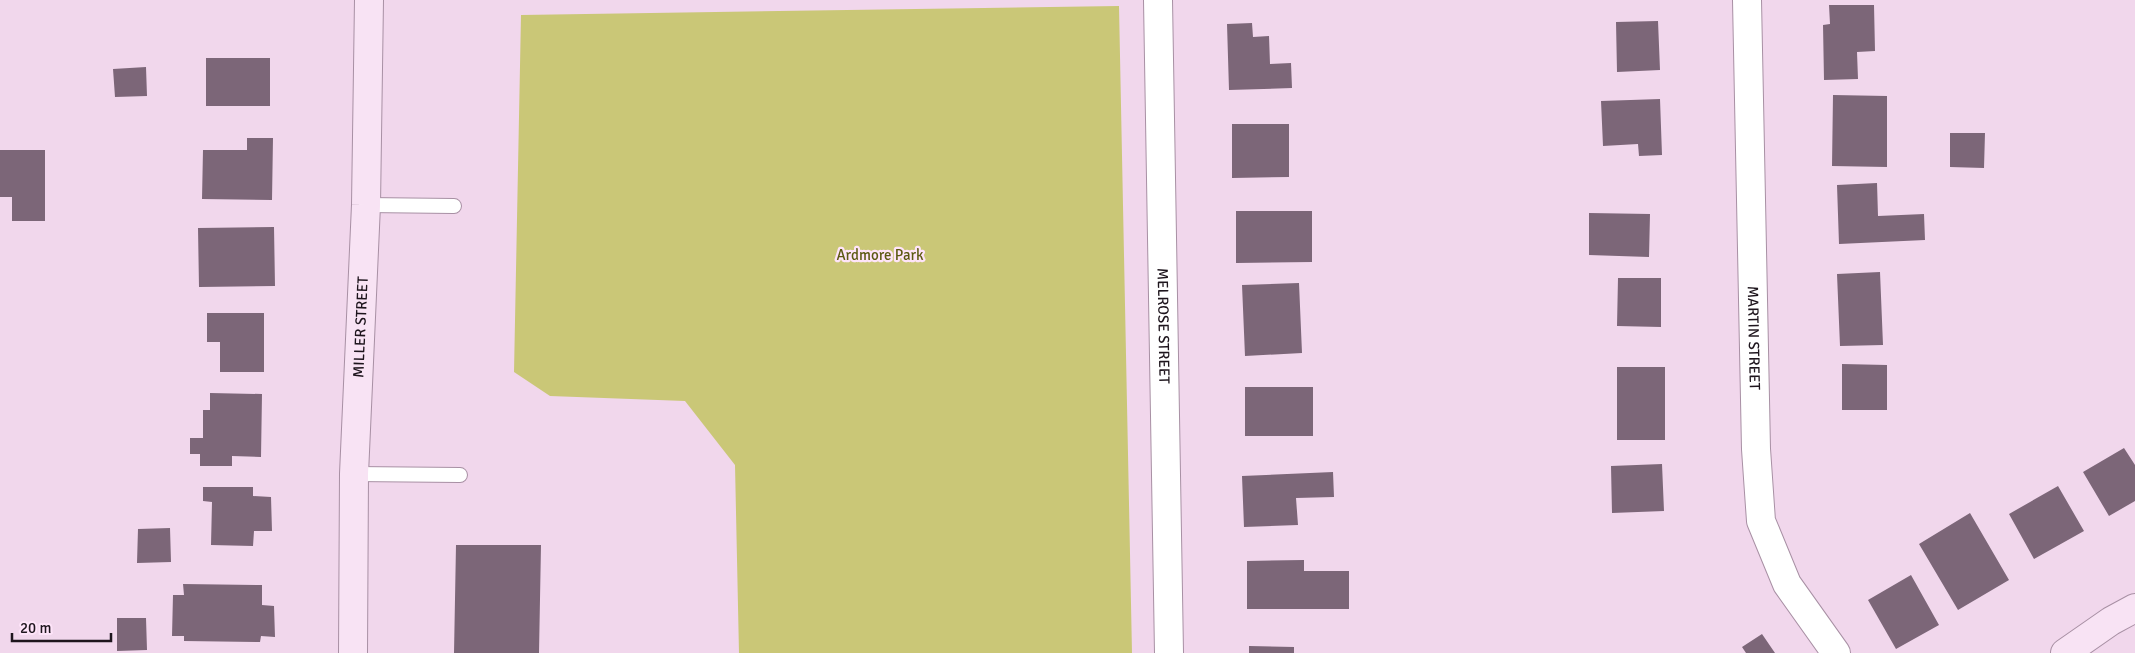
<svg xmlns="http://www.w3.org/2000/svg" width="2135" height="653" font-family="Signika,sans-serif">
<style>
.green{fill:#cac777}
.building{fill:#7c6678}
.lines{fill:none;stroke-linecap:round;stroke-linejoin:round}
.service-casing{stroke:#a890a4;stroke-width:16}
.minor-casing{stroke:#a890a4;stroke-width:30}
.secondary-casing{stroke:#a890a4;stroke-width:30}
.service{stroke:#fff;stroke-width:14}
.minor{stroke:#fff;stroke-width:28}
.secondary{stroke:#f8e3f4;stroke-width:28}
.labels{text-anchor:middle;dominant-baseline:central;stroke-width:4.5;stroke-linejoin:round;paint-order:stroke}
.park-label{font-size:15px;fill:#5c5911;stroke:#fee4f9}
.street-label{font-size:15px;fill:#1e151d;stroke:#fee4f9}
</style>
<rect width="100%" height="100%" fill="#f1d7ec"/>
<path class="green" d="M1119,6L1132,653H739L735,465L685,401L550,396L514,372L521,15Z"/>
<path class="building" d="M1829,5H1874L1875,51L1857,52L1858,79L1824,80L1823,25L1830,24Z
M1658,21L1660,70L1617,72L1616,22Z
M1252,23L1253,37L1269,36L1270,64L1291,63L1292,88L1229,90L1227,24Z
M206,58H270V106H206Z
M146,67L147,96L115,97L113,69Z
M1833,95L1887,96V167L1832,166Z
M1660,99L1662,155L1639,156L1638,144L1603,146L1601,101Z
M1232,124H1289V177L1232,178Z
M1950,133H1985L1984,168L1950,167Z
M247,138H273L272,200L202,199L203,150H247Z
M0,150H45V221H12V197H0Z
M1877,183L1878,216L1924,214L1925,240L1839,244L1837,185Z
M1236,211H1312V262L1236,263Z
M1589,213L1650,214L1649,257L1589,255Z
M274,227L275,286L199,287L198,228Z
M1880,272L1883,345L1840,346L1837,274Z
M1618,278H1661V327L1617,326Z
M1299,283L1302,353L1245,356L1242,285Z
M207,313H264V372H220V342H207Z
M1842,364L1887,365V410H1842Z
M1617,367H1665V440H1617Z
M1245,387H1313V436H1245Z
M210,393L262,394L261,457L232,456V466H200V454H190V438H203V410H210Z
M2124,448L2135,465V501L2109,516L2083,472Z
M1662,464L1664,511L1612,513L1611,466Z
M1333,472L1334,497L1296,498L1298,525L1244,527L1242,476Z
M2058,486L2084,531L2034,559L2009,514Z
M203,487H253V496L271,497L272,531H254L253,546L211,545L212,502L203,501Z
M1970,513L2009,580L1958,610L1919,544Z
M170,528L171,562L137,563L138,529Z
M456,545H541L539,653H454Z
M1304,560V571H1349V609H1247V561Z
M1911,575L1939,625L1896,649L1868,600Z
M183,584L262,585V605L274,606L275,637L261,636L260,642L184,641V636H172L173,595H184Z
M117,618H146L147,650L117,651Z
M1762,634L1775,653H1746L1742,647Z
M1249,646L1294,647V653H1249Z"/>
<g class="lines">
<defs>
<path id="service" d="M366,205L454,206
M354,474L460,475"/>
<g id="minor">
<path id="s1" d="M1158,0L1169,653"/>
<path id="s2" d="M1747,0L1756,449L1761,521L1787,584L1836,653"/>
</g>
<g id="secondary">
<path id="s3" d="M353,653L354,474L366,205L369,0"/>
<path d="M2065,653L2111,621L2135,608"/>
</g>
</defs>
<use href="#service" class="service-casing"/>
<use href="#minor" class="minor-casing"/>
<use href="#secondary" class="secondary-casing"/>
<use href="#service" class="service"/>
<use href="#minor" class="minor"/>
<use href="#secondary" class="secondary"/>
</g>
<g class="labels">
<g class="park-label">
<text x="880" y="255">Ardmore Park</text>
</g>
<g class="street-label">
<text stroke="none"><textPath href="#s1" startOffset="326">MELROSE STREET</textPath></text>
<text stroke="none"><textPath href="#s3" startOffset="326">MILLER STREET</textPath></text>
<text stroke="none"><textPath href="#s2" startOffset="338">MARTIN STREET</textPath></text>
</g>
</g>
<path d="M12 633v8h99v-8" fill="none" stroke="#1e151d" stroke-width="2.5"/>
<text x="20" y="633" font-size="15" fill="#1e151d" stroke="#fee4f9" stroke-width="4" paint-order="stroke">20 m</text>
</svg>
